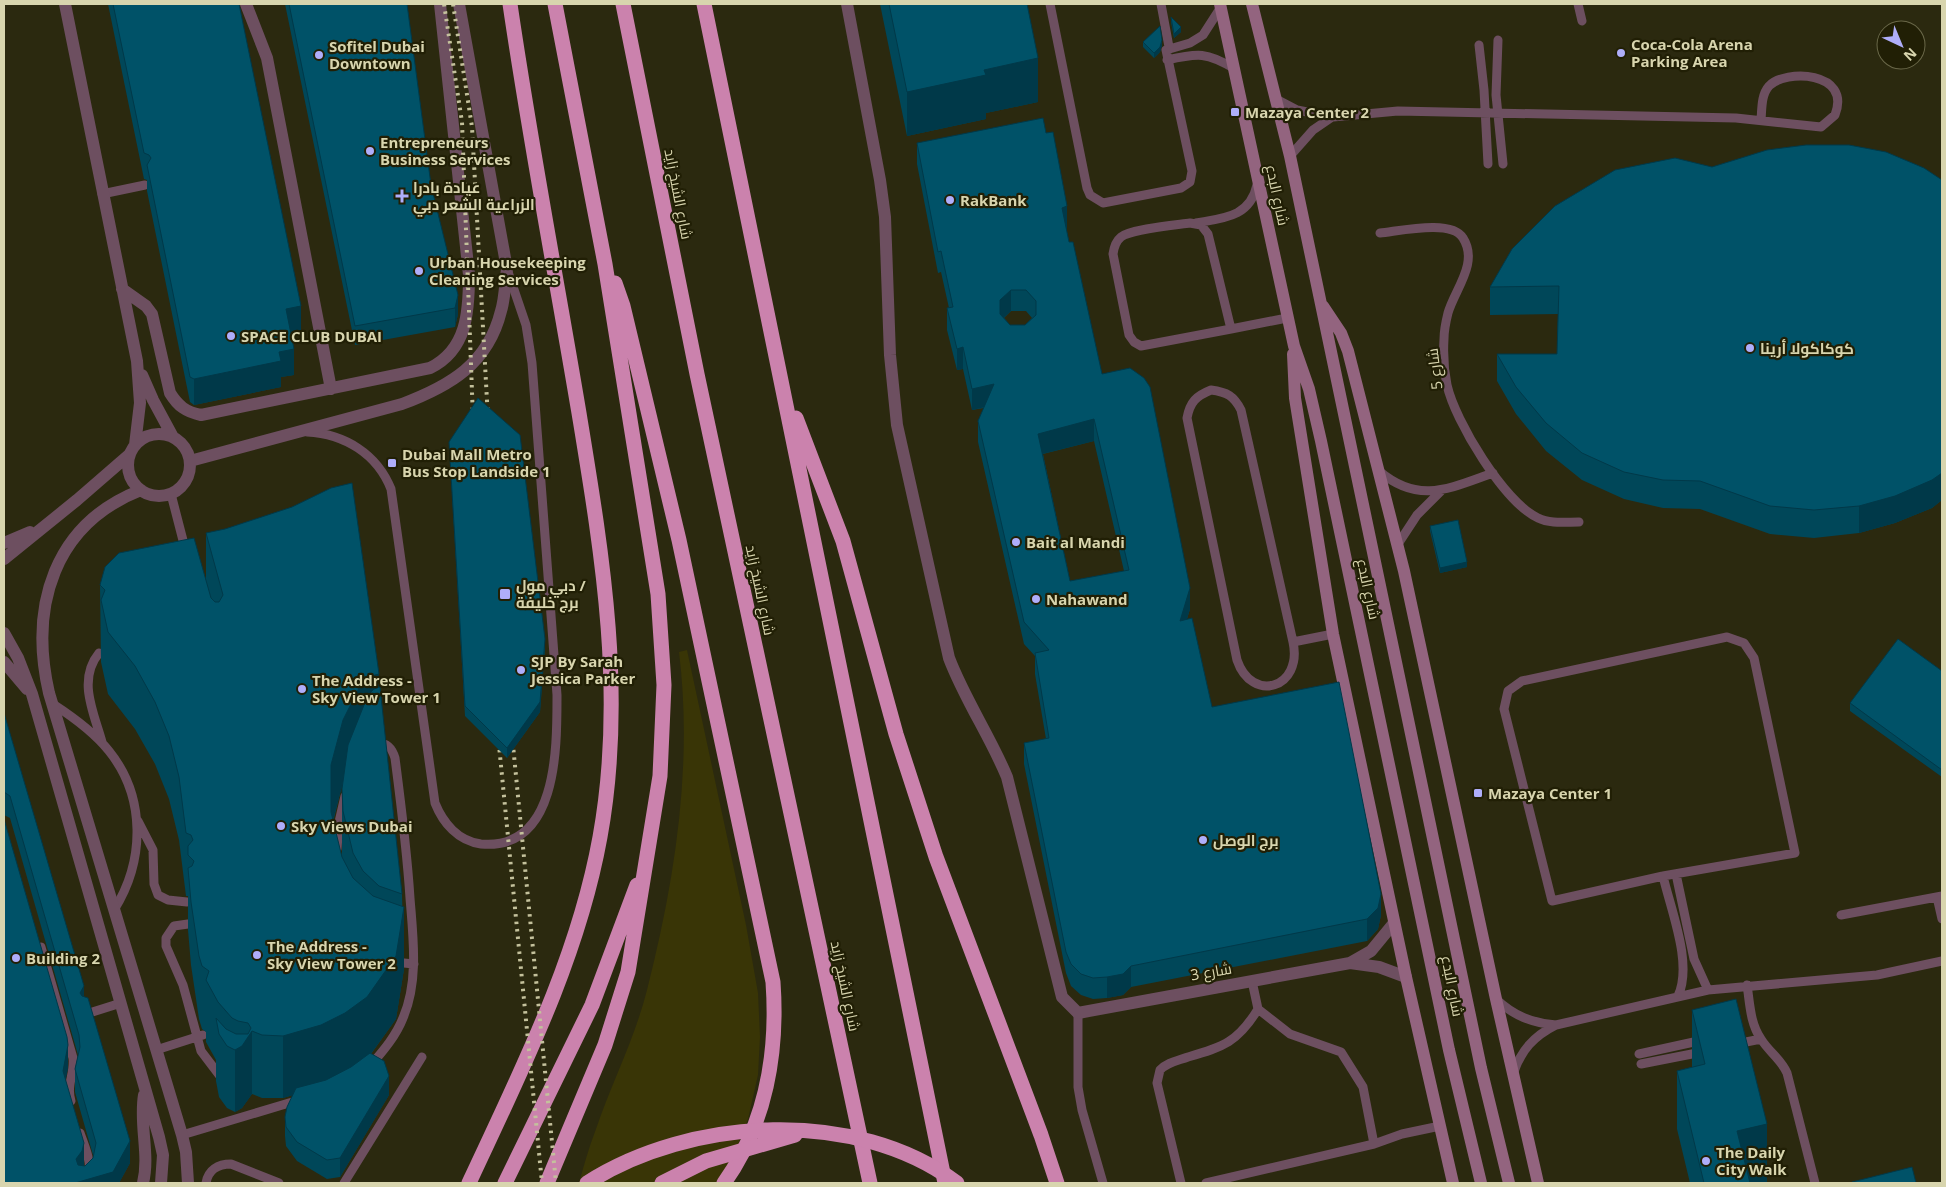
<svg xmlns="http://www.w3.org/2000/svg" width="1946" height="1187" font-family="'Open Sans',Cairo,sans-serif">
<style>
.green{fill:#393506}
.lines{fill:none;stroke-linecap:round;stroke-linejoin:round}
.lane{stroke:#6d4f60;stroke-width:9}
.street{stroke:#6d4f60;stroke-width:12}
.secondary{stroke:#93647f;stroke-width:12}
.highway{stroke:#cb82ad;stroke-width:15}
.rail{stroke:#c4c19c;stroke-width:4;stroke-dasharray:2.5 5;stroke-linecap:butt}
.highway-bridge{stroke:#cb82ad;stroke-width:15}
.wall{fill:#004759;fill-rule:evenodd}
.shaded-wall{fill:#003949}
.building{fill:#005268;stroke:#003949;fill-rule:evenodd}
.poi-dot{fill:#afaefa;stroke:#211f05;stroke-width:2}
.labels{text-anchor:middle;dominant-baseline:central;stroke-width:4.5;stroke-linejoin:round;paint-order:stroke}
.poi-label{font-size:15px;font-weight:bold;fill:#d8d5ae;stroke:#211f05;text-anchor:start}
.street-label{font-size:15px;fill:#d8d5ae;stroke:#211f05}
</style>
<rect width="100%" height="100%" fill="#2b290f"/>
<path class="green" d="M687,650L746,925L758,993L760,1037L758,1075L748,1119L723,1183H579C584,1165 589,1147 596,1129C612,1082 635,1038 647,990C675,880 693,765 679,652Z"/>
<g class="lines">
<path class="lane" d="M1050,4L1087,188L1090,195L1103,203L1181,188L1190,182L1192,171L1166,50L1190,43L1203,35L1221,7
M1161,4L1169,47
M1578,4L1582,21
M1498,40L1496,95L1503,164
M1479,45L1484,90L1488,164
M1167,60C1198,53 1207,52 1235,69
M1276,99L1297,110L1333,117L1398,111L1736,118L1821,127L1835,115C1852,71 1785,69 1769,86C1761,95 1762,109 1761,120
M1290,156L1313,130L1332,117
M102,194L145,185
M1190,223L1201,225L1208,234L1231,329L1141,346L1134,342L1129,335L1113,254C1114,247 1116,241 1121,237C1131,229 1176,225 1190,223Z
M1196,223C1224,218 1250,217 1257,185
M1380,233C1400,231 1452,219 1463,238C1479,263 1455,289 1448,313C1446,321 1444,331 1444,339C1443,355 1444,370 1447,385C1455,421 1504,502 1538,518C1550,524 1565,522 1579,522
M1231,329L1287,318
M1211,390C1227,392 1234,396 1241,410L1293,642C1303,688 1252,704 1237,660L1187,418C1190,402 1196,396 1211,390Z
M307,432C345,434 377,454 391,489L435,803C443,823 458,841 481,844C558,851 557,748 557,695L532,363L526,325L508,272
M1379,471C1419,505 1450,488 1493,473
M171,494L186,552
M1398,544L1417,515L1441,491
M1727,637L1744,643L1754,658L1795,853L1663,876L1552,901L1504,709L1508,691L1522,681Z
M1293,642L1333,634
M99,653C77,680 94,713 102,742
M53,704C73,717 94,732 109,751C146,797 145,861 114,910
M138,821L153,850L154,884L158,895L168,900L187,902
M337,849L339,822L345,796
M1676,874L1694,959L1708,990
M1663,876C1671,911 1693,964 1678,996
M1937,897L1942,919
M1841,915L1942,896
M188,924L174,926L166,938V946L183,985L201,1051L223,1080
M41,947L73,1058C75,1073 66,1085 71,1101
M394,962L414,964
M1252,981L1258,1009L1290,1034L1341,1052L1363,1087L1374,1144L1402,1134L1440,1126
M1747,985C1750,1004 1750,1023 1761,1039C1769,1052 1781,1059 1787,1073L1815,1183
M1496,999C1514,1016 1532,1023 1556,1025
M1078,1013V1087L1082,1110L1103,1183
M86,1014L121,1003
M1736,1044L1761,1039
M156,1050L203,1035
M1639,1054L1703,1040
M1641,1064L1702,1052
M371,1065C383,1051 396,1036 403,1018C419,981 413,937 410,898C407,851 401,804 395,758C392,748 387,742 376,743
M1513,1074C1521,1050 1534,1036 1556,1025L1708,990L1877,975L1942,961
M80,1133C85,1148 97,1170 82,1183
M182,1135L299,1100
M206,1183C208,1170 218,1164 231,1164L279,1183
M344,1183L422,1057
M1181,1183L1157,1083L1160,1070C1168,1062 1177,1061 1188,1057C1223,1047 1238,1042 1258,1009
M1206,1183L1374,1144"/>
<path class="street" d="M65,4L137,361L140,403L135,445
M246,4L267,58L331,389
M847,4L880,180L885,217L890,355L897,425L949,658C965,700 990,736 1007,777L1062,997L1078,1013L1350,963L1379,967L1406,977
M122,289L146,306L152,314L170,393C178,406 186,412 201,415L430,368C467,350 469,312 469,275L440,4
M142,375L153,400L173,437
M128 465a31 31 0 1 1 62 0a31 31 0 1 1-62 0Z
M190,461L402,404C450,386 488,364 501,311C505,298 505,283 507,269L459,4
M141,490C54,524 29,606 49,693L182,1135L186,1152L188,1183
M4,543L30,532
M4,559L77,500L130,454
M4,633L18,658L32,694L159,1137L163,1155L161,1183
M4,662L27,689
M1350,963L1371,951L1394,923
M143,1183C150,1154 139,1125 144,1095"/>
<path class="secondary" d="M1220,4L1294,346L1309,389L1321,441L1449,1050L1481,1183
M1252,4L1290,156L1481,1068L1509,1183
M1323,306L1341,333L1348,351L1404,571L1496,999L1538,1183
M1293,354L1295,398L1333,634L1406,977L1453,1183"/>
<path class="highway" d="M623,4L697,374L870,1183
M704,4L945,1183
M615,283L623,306L679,540L773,982C778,1052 766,1124 724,1183
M796,418L843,541L896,734L936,857L1041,1135L1057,1183
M469,1183C521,1071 578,959 600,837C626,694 602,553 579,413C556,276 530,141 510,4
M505,1183L592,1005L637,885
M547,1183L605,1045L628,972L660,776L664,685L658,594L605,264L555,4"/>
<path class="rail" d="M444,4L462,122L473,419
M453,4L472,127L488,419
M498,735L542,1183
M512,735L556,1183"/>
<path class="highway-bridge" d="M587,1183C690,1117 857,1107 957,1183
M662,1183L706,1161L795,1135"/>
</g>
<path class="wall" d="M108,4H239L301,332L291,334L294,375L281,377V387L194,405L190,402L147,191V180L144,179Z
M285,4H407L431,185L458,314L455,327L355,345Z
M880,4H1027L1038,102L986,113V119L907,136Z
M1171,17L1181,32L1174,38L1171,22Z
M1143,42L1162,45L1160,52L1154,58L1143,47Z
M917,143L1067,228H1066L1069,242L1102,374L1190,609L1187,619L1212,707L1381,915L1378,929L1367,941L1131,987L1123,995L1107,998L1093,999L1081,995L1071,986L1066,973L1024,764V743L1046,739L1035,674V656L1024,644L978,442V421L984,408L972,410L963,369L957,370L947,330V308H949L941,272L938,273L917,164ZM1011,311H1026L1032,318L1025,325H1010L1004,318ZM1094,441L1124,571L1070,581L1043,454Z
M1712,167L1942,180V500L1932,508L1895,523L1859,533L1814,538L1770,534L1700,509L1663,508L1624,499L1582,480L1546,451L1516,414L1497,381V354H1557L1558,314L1490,315V287Z
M449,442L545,649L540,712L507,758L465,716Z
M1430,526L1467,567L1440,573L1430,531Z
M206,533L379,687L402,894L404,969L396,1019L371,1054L389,1095L340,1177L327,1179L297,1161L286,1146L285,1136V1117L293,1095L283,1098H262L252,1094L242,1108L235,1112L227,1108L219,1097L216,1081V1060L206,1042V1032L202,1029L199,1019L191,965L188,930V896H186L179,840L169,799L155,764L135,729L108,694L101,662L100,585L206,580ZM343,782L342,789V859L333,822Z
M1942,671V777L1850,711V703Z
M4,713L84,997L130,1163L119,1183H4L68,1068L65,1080L83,1166H85L93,1158V1155L75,1092V1069L78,1055L10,818L4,815Z
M1692,1010L1767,1182L1762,1183H1690L1677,1129V1071L1692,1067Z"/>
<path class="shaded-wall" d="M1181,27V32L1174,38V34Z
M1162,40V45L1160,52L1154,58V53Z
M1038,58V102L986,113V119L907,136V92L984,70Z
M1067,206V228L1062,229V208Z
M1011,290V311L1000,321V300Z
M458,295V314L455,327V308Z
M301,306V332L286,335V309Z
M963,347V369L957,370V349Z
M294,349V375L281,377V387L194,405V379L279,352Z
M994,384V405L972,410V389Z
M1094,419V441L1038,455V434Z
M1942,473V500L1932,508L1895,523L1859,533V506Z
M1467,562V567L1440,573V568Z
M1190,588V609L1180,642V621Z
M545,639L540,712L507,758V748Z
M379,674V736L343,782L331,828V765L343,720L361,684L371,676Z
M1381,894V915L1378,929L1367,941V919Z
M404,907V969L396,1019L367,1059L321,1087L283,1098V1036Z
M1131,966V987L1123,995L1107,998V977Z
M84,986V1008L80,993Z
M252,1031V1094L242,1108L235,1112V1050Z
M68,1045V1068L63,1094V1071Z
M389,1076V1095L340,1177V1158Z
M1767,1124V1182L1762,1183H1737V1131Z
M130,1141V1163L119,1183H75Z
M84,1143V1165L82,1173L76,1181V1159Z"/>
<path class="building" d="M113,4H239L301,306L286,309L294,349L279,352L281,361L194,379L190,377L147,165L151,158L149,155L144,153Z
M289,4H407L431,185L458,295L455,308L355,326Z
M889,4H1027L1038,58L984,70L986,75L907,92Z
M1171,17L1181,27L1174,34Z
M1160,26L1162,40L1160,47L1154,53L1143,42Z
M1043,118L1046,133L1053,132L1067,206L1062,208L1069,242H1073L1102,374L1130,368L1144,378L1150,387L1190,588L1180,621L1192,618L1212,707L1339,682L1381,894L1378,908L1367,919L1131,966L1123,974L1107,977L1093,978L1081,974L1071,964L1066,952L1024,743L1049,738L1035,653L1049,650L1024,622L978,421L994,384L972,389L963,347L957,349L947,308L953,307L941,251L938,252L917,143ZM1011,290H1026L1036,301V315L1025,325H1010L1000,314V300ZM1094,419L1129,570L1070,581L1038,434Z
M1806,145H1849L1886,152L1924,168L1942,180V473L1932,480L1895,496L1859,506L1814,510L1770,506L1700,481L1663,480L1624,472L1582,453L1546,423L1516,387L1497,354H1557L1559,286L1490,287L1512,249L1555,206L1615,170L1675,158L1712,167L1767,150Z
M478,398L520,435L545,639L540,702L507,748L465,706L449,442Z
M352,483L379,674L371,676L361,684L343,720L331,765V812L342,857L353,878L373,896L404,907L396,956L367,997L345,1013L321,1025L283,1036L262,1035L252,1031L242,1046L235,1050L227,1046L219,1034L216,1018L226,1029L236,1034H248L251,1028L248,1023L238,1021L232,1018L218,1002L206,980L209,971L202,966L199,956L191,902L188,868L192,866L194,861L188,855V846L193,840L191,835L186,833L179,777L169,736L155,702L135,666L108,632L101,600L105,590L100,585L105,567L119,553L194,538L211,598L215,602H219L223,595L206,533L225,529L292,507L331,488Z
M1458,520L1467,562L1440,568L1430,526Z
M1898,639L1942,671V770L1850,703Z
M380,687L402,894L379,886L363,871L353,853L343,811L342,789L348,745L368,695L374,689Z
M4,713L84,986L80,993L82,996L88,998L130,1141L113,1172L75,1183H4V819L67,1037L68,1045L63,1071L84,1143L82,1151L76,1159L78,1165L85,1166L93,1158L96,1143L75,1069L80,1047L79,1035L10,796L4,792Z
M1736,999L1767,1124L1737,1131L1750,1183H1704L1677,1071L1705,1064L1692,1010Z
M370,1053L384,1061L389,1076L340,1158L327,1160L297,1142L286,1127L285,1117L287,1107L296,1088L326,1080L351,1067Z
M1912,1167L1916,1183H1852V1182Z"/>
<g class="poi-dot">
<circle cx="1621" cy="53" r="5"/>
<circle cx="319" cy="55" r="5"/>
<rect x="1230" y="107" width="10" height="10" rx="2.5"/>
<circle cx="370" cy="151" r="5"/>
<path d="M399.5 188.5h5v5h5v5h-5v5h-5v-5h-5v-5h5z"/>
<circle cx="950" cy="200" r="5"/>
<circle cx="419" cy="271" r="5"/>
<circle cx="231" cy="336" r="5"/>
<circle cx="1750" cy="348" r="5"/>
<rect x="387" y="458" width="10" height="10" rx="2.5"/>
<circle cx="1016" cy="542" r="5"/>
<rect x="499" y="588" width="12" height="12" rx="2.5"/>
<circle cx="1036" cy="599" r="5"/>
<circle cx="521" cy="670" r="5"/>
<circle cx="302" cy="689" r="5"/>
<rect x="1473" y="788" width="10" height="10" rx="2.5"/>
<circle cx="281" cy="826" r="5"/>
<circle cx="1203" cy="840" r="5"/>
<circle cx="257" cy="955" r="5"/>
<circle cx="16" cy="958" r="5"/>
<circle cx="1706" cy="1161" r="5"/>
</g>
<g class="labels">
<g class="poi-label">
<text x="1631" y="44">Coca-Cola Arena<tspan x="1631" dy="17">Parking Area</tspan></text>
<text x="329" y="46">Sofitel Dubai<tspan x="329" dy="17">Downtown</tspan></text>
<text x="1245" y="112">Mazaya Center 2</text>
<text x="380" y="142">Entrepreneurs<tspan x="380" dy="17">Business Services</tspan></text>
<text x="413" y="187">عيادة بادرا<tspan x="413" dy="17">الزراعية الشعر دبي</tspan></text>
<text x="960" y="200">RakBank</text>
<text x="429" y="262">Urban Housekeeping<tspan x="429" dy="17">Cleaning Services</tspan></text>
<text x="241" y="336">SPACE CLUB DUBAI</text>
<text x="1760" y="348">كوكاكولا أرينا</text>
<text x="402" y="454">Dubai Mall Metro<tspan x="402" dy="17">Bus Stop Landside 1</tspan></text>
<text x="1026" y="542">Bait al Mandi</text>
<text x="516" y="585">دبي مول /<tspan x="516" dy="17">برج خليفة</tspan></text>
<text x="1046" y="599">Nahawand</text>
<text x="531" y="661">SJP By Sarah<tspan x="531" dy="17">Jessica Parker</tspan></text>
<text x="312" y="680">The Address -<tspan x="312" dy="17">Sky View Tower 1</tspan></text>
<text x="1488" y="793">Mazaya Center 1</text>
<text x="291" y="826">Sky Views Dubai</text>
<text x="1213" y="840">برج الوصل</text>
<text x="267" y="946">The Address -<tspan x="267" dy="17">Sky View Tower 2</tspan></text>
<text x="26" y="958">Building 2</text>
<text x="1716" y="1152">The Daily<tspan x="1716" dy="17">City Walk</tspan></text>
</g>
<g class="street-label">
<text transform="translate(679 194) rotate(79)">شارع الشيخ زايد</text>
<text transform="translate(1278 195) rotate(78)">شارع البدع</text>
<text transform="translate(1434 369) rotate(-97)">شارع 5</text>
<text transform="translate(1369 589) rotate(78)">شارع البدع</text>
<text transform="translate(761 590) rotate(78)">شارع الشيخ زايد</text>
<text transform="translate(1211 971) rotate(-10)">شارع 3</text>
<text transform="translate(846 986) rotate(78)">شارع الشيخ زايد</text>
<text transform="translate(1453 986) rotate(79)">شارع البدع</text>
</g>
</g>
<rect width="1946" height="1187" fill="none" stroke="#d8d5ae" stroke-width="10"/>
<g transform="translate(1901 45) rotate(136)"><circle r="24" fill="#211f05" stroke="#6a6849"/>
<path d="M0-4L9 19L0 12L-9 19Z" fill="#afaefa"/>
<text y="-8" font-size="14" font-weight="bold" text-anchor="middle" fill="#d8d5ae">N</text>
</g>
</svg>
